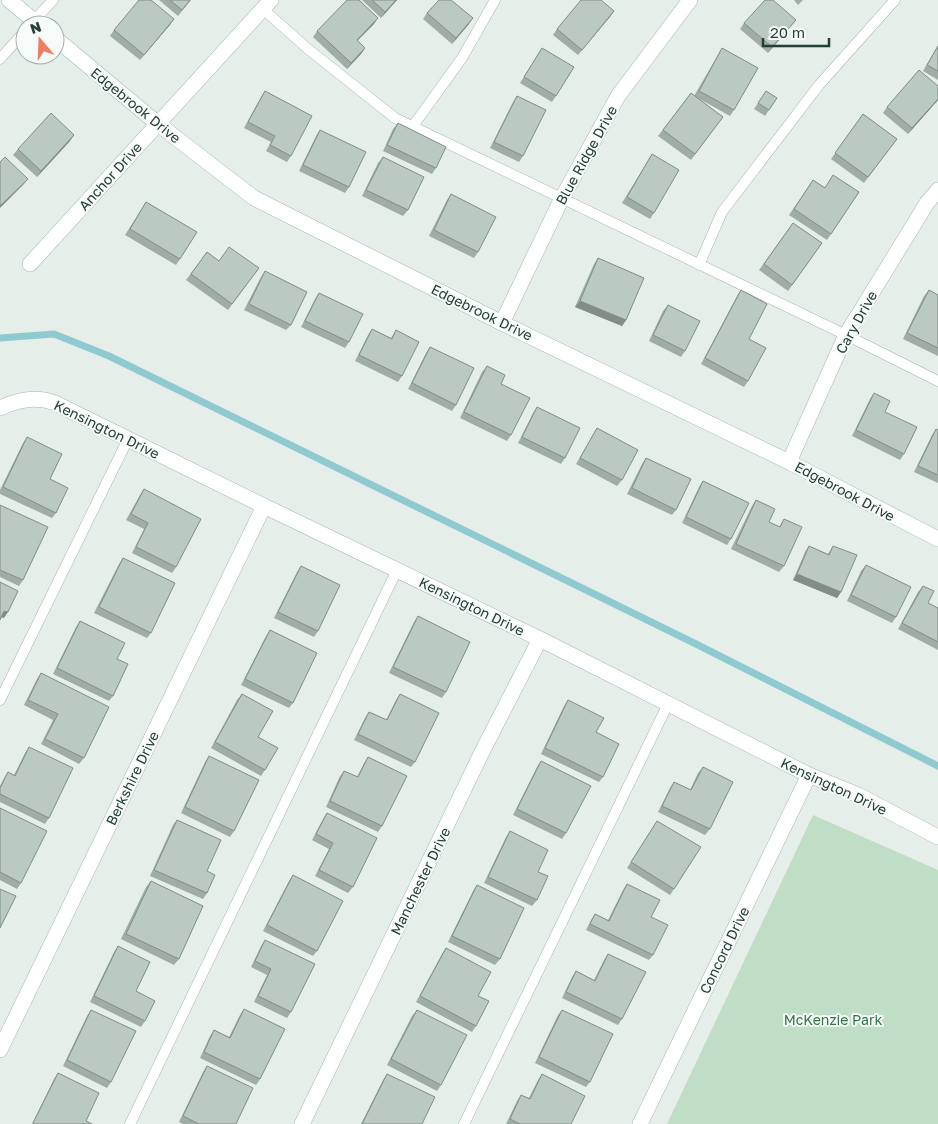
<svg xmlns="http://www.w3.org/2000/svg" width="938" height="1124" font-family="'Golos Text',sans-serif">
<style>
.green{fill:#bfdec5}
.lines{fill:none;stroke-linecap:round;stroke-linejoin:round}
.stream{stroke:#8fcad1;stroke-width:7}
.lane-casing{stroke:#a7b6b0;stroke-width:11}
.street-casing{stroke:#a7b6b0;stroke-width:16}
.secondary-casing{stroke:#a3b9b0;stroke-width:16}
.lane{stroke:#fff;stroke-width:10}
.street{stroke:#fff;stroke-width:15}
.secondary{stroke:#fff;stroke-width:15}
.wall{fill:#a0ada7}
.shaded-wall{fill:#828d88}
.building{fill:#bac9c2;stroke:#828d88}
.labels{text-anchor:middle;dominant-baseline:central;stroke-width:4;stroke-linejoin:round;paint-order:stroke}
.street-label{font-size:14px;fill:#243f37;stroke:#f6faf8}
.park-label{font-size:14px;fill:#2f7646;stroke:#f6faf8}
</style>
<rect width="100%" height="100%" fill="#e5eee9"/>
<path class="green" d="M813,815L938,870V1124H667Z"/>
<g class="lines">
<path class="stream" d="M0,338L54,334L109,356L692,642L938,766"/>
<defs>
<path id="lane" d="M263,9L308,49L395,118L846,335L938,381
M31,24L53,0
M0,59L25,31
M413,126L462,58L495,0
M699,265L722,212L819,85L895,0
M0,700L128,439
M130,1124L397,570
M464,1124L668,704"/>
<path id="street" d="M30,264L271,0
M502,323L562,198L618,96L690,0
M0,408C17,400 37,396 55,403L264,506L540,639L809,775L858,795L938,837
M789,462L846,335L927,203L938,190
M0,1050L264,506
M302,1124L483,750L540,639
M640,1124L809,775"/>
<path id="secondary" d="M9,0L39,25
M55,38L158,124L254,198L502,323L789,462L938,539"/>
</defs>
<use href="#lane" class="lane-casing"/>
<use href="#street" class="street-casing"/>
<use href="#secondary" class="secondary-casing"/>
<use href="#lane" class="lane"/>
<use href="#street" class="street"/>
<use href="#secondary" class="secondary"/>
</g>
<path class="wall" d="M159,0H191L178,16Z
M362,0H397L381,18Z
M794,0H803L798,5Z
M614,11L578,55L553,35L557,29Z
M427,13L469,24L452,44L423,19Z
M174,19L140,60L110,36L114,30Z
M796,20L791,26L768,53L740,29L744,23Z
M374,24L357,41L365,48L361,54L347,69L313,37L317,31Z
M938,45V80L923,71Z
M542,48L556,96L552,102L520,83Z
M722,48L734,110L730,116L696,97L723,117L691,160L658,136L691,93L694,96Z
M938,86V100L908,134L883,113L887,107Z
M265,91L291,156L287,162L266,151L271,142L244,128L261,97Z
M766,91L777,98L765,116L754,109Z
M517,96L523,156L519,162L490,148L513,102Z
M863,114L897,139L864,183L831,159Z
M398,123L436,168L432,174L383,151L393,129Z
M320,130L349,187L345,193L299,171L316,136Z
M70,141L37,177L13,155L18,149Z
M652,154L654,213L650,219L622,203Z
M383,157L408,210L403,216L362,196L378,163Z
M813,180L825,188L859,192L827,240L789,215Z
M451,194L478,252L474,258L429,236L447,200Z
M146,202L180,259L176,265L125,235Z
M793,223L822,243L788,291L759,270Z
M207,252L219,261L259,268L228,310L186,280Z
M598,258L626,320L622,326L575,307L594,264Z
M265,271L291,325L286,330L244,310L261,277Z
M741,290L749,339L748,381L744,387L701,364L737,296Z
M929,290L938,295V356L903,339L924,296Z
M319,293L349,342L345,348L301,327L315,299Z
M668,305L685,351L681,357L649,341L663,311Z
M372,329L391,338L396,330L402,376L398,382L355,361L368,335Z
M430,347L456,405L452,411L408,389L426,353Z
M487,366L501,384L511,435L507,441L460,418L482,372Z
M874,393L885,412L904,454L900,460L852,436L870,399Z
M537,407L565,458L561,464L518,443L533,413Z
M597,428L622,480L617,486L576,464Z
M936,429L938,430V483L914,472L932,435Z
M27,437L50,479L56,513L52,518L0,494V490L23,443Z
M646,458L676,510L672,515L627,494L642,464Z
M703,481L731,539L727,545L682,523L699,487Z
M144,489L176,567L172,573L132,553L144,529L126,520L140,495Z
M756,500L769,522L779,527L784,519V566L779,572L731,549L752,506Z
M0,505L23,580L19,586L0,577Z
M809,546L828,554L833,546L841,592L837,598L793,580L805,552Z
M123,558L151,633L147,638L94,613L119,564Z
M866,565L896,617L892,623L847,601L861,571Z
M301,566L318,631L314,637L274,618L297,572Z
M923,586L928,603L938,608V650L898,629L918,592Z
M418,616L446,692L442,698L389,673L414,622Z
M80,621L117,659L113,696L109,701L53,674L76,627Z
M270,630L293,703L289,708L241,685L266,636Z
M41,673L84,758L79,764L41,744L53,720L24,705L37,679Z
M242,694L258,737L265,770L261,776L211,748L237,700Z
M400,694L415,762L411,767L354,740L365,718L369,712L386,720L396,700Z
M568,700L596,732L603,777L599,782L541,754L564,706Z
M29,747L49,818L45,824L0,802V786L4,778L8,772L14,775L25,753Z
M209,756L234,831L230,837L181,813L205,762Z
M368,757L382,826L378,832L326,807L340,776L344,771L357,777L364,763Z
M541,761L566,833L562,839L513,815L537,767Z
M703,767L710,829L705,835L658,812L670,788L674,782L690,790L698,773Z
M0,808L21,883L17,889L0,880Z
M327,813L353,887L348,893L315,876L329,849L312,840L323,819Z
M177,820L207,871V893L203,899L150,876L173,825Z
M657,821L674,889L670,895L627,868Z
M510,831L538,872L537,900L532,906L484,883L506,837Z
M293,875L317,951L313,956L263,931L289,881Z
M151,881L179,959L174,965L121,939L146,887Z
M627,884L653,955L649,960L586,930L591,920L595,914L608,920L623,890Z
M477,885L500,959L495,965L448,942L473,891Z
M265,940L291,1012L287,1018L254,1002L267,975L251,967L261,946Z
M118,946L136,991L145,1021L141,1027L90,1002L114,952Z
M446,948L478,996L476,1026L472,1032L416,1002L442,954Z
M608,954L622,1019L618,1025L562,998L572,977L576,971L594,980L604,960Z
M244,1009L260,1079L256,1085L200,1058L210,1036L214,1030L229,1037L240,1015Z
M91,1010L111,1082L107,1088L63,1066L87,1016Z
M417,1010L441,1085L437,1091L387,1065L412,1016Z
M562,1010L590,1082L586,1087L535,1063L558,1015Z
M207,1066L236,1124H183L179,1122L203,1072Z
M58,1073L86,1121L92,1124H32L54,1079Z
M387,1074L422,1124H361L383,1080Z
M542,1074L571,1124H506L517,1101L521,1095L529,1098L538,1080Z"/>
<path class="shaded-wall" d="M396,0H397L381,18L385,12Z
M614,11L610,17L578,55L582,50Z
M378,18L374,24L352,46L357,40Z
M473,18L469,24L452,44L456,38Z
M174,19L170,25L140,60L144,55Z
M796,20L791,26L768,53L772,47Z
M365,48L361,54L347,69L351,63Z
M938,99V100L908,134L912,128Z
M74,135L70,141L37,177L41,171Z
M28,179L23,185L0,208V206Z
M580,301L626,320L622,326L575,307Z
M797,574L841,592L837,598L793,580Z
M4,611L8,612L4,618L0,617Z"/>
<path class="building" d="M139,0H151L174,19L144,55L114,30Z
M170,0H190L182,10Z
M347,0H359L378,18L357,40L365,48L351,63L317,31Z
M372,0H396L385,12Z
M439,0H451L473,18L456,38L427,13Z
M581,0H601L614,11L582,50L557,29Z
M765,0H773L796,20L772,47L744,23Z
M938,46V71L927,65Z
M542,48L574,67L556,96L524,77Z
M722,48L758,68L734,110L699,91Z
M919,70L938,86V99L912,128L887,107Z
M265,91L312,116L291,156L270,145L275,136L248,122Z
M766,91L777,98L769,110L758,103Z
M691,93L723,117L695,154L663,130Z
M517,96L546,110L523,156L494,142Z
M51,113L74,135L41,171L18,149Z
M863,114L897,139L868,177L835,153Z
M398,123L446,147L436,168L387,145Z
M320,130L366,152L349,187L303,165Z
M652,154L679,170L654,213L627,197Z
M5,157L28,179L0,206V162Z
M383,157L424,177L408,210L366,190Z
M833,175L859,192L831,234L794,209L813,180L825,188Z
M451,194L496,217L478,252L434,230Z
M146,202L197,232L180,259L130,229Z
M793,223L822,243L792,285L764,264Z
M229,247L259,268L232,304L191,274L207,252L219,261Z
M598,258L644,278L626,320L580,301Z
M265,271L307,292L291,325L249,304Z
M741,290L767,304L749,339L766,348L748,381L705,358Z
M929,290L938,295V348L907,333Z
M319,293L363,314L349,342L305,321Z
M668,305L700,321L685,351L653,335Z
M372,329L392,339L396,330L419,342L402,376L359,355Z
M430,347L474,368L456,405L412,383Z
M487,366L505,375L501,384L530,398L511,435L464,412Z
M874,393L890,401L885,412L917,427L904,454L856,430Z
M537,407L580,428L565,458L522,437Z
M597,428L638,450L622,480L580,458Z
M936,429L938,430V475L918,466Z
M27,437L62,454L50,479L68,488L56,513L3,487Z
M646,458L691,479L676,510L632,488Z
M703,481L749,503L731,539L686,517Z
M144,489L201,519L176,567L136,547L148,523L131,514Z
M756,500L775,509L769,522L780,527L784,519L802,527L784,566L736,544Z
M0,505L48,527L23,580L0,570Z
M809,546L829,555L833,546L857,555L841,592L797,574Z
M123,558L175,583L151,633L99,607Z
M866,565L911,587L896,617L851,595Z
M301,566L340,585L318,631L278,612Z
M0,582L18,591L8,612L4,611L0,620Z
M923,586L934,591L928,603L938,608V642L902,623Z
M418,616L470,642L446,692L393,667Z
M80,621L125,643L117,659L128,664L113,696L57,668Z
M270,630L317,653L293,703L245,679Z
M41,673L109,707L84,758L45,739L58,714L28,700Z
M242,694L273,711L258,737L278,748L265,770L215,742Z
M400,694L439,713L415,762L358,734L369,712L387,720Z
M568,700L604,718L596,732L619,744L603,777L545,748Z
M29,747L73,768L49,818L0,794V788L8,772L15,776Z
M209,756L259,780L234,831L185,807Z
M368,757L407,776L382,826L330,801L344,771L358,777Z
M541,761L591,786L566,833L517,809Z
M703,767L733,782L710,829L662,806L674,782L691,790Z
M0,808L47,831L21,883L0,872Z
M327,813L377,838L353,887L319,870L333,843L316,834Z
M177,820L221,840L207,871L215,875L207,893L154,870Z
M657,821L701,847L674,889L631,862Z
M510,831L548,850L538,872L548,876L537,900L488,877Z
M293,875L343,901L317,951L267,925Z
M151,881L203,906L179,959L126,934Z
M627,884L660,900L651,917L668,925L653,955L590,924L595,914L609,921Z
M477,885L524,908L500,959L452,936Z
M0,889L16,896L0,928Z
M265,940L315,964L291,1012L258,996L271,969L255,961Z
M118,946L150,962L136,991L155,1001L145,1021L94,996Z
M446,948L491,972L478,996L489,1001L476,1026L420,996Z
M608,954L646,972L622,1019L566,992L576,971L595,981Z
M244,1009L285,1029L260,1079L204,1052L214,1030L230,1038Z
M91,1010L136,1031L111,1082L67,1060Z
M417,1010L467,1035L441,1085L391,1059Z
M562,1010L613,1034L590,1082L539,1057Z
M207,1066L253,1088L236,1124H199L183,1116Z
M58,1073L99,1093L86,1121L92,1124H35L33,1123Z
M387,1074L435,1097L422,1124H362Z
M542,1074L585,1096L571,1124H520L510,1119L521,1095L530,1099Z"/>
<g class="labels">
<g class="street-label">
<text transform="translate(136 105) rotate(39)">Edgebrook Drive</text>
<text transform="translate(586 155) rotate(-61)">Blue Ridge Drive</text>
<text transform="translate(110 176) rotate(-48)">Anchor Drive</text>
<text transform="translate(482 312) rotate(26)">Edgebrook Drive</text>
<text transform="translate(856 322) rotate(-61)">Cary Drive</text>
<text transform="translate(107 429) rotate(26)">Kensington Drive</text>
<text transform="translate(845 491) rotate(28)">Edgebrook Drive</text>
<text transform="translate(472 606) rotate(26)">Kensington Drive</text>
<text transform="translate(132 778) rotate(-64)">Berkshire Drive</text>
<text transform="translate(834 786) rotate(25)">Kensington Drive</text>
<text transform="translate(420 881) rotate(-64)">Manchester Drive</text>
<text transform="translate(724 950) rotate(-64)">Concord Drive</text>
</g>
<g class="park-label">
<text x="833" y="1019">McKenzie Park</text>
</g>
</g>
<g transform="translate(40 40) rotate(341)"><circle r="24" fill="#f6faf8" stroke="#a2afab"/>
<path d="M0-4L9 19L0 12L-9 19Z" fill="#ef7d62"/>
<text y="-8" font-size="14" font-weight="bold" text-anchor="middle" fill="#243f37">N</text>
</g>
<path d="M763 38v8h66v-8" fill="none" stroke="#243f37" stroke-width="2.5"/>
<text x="770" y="38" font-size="15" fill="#243f37" stroke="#f6faf8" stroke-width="4" paint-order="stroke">20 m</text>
</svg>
